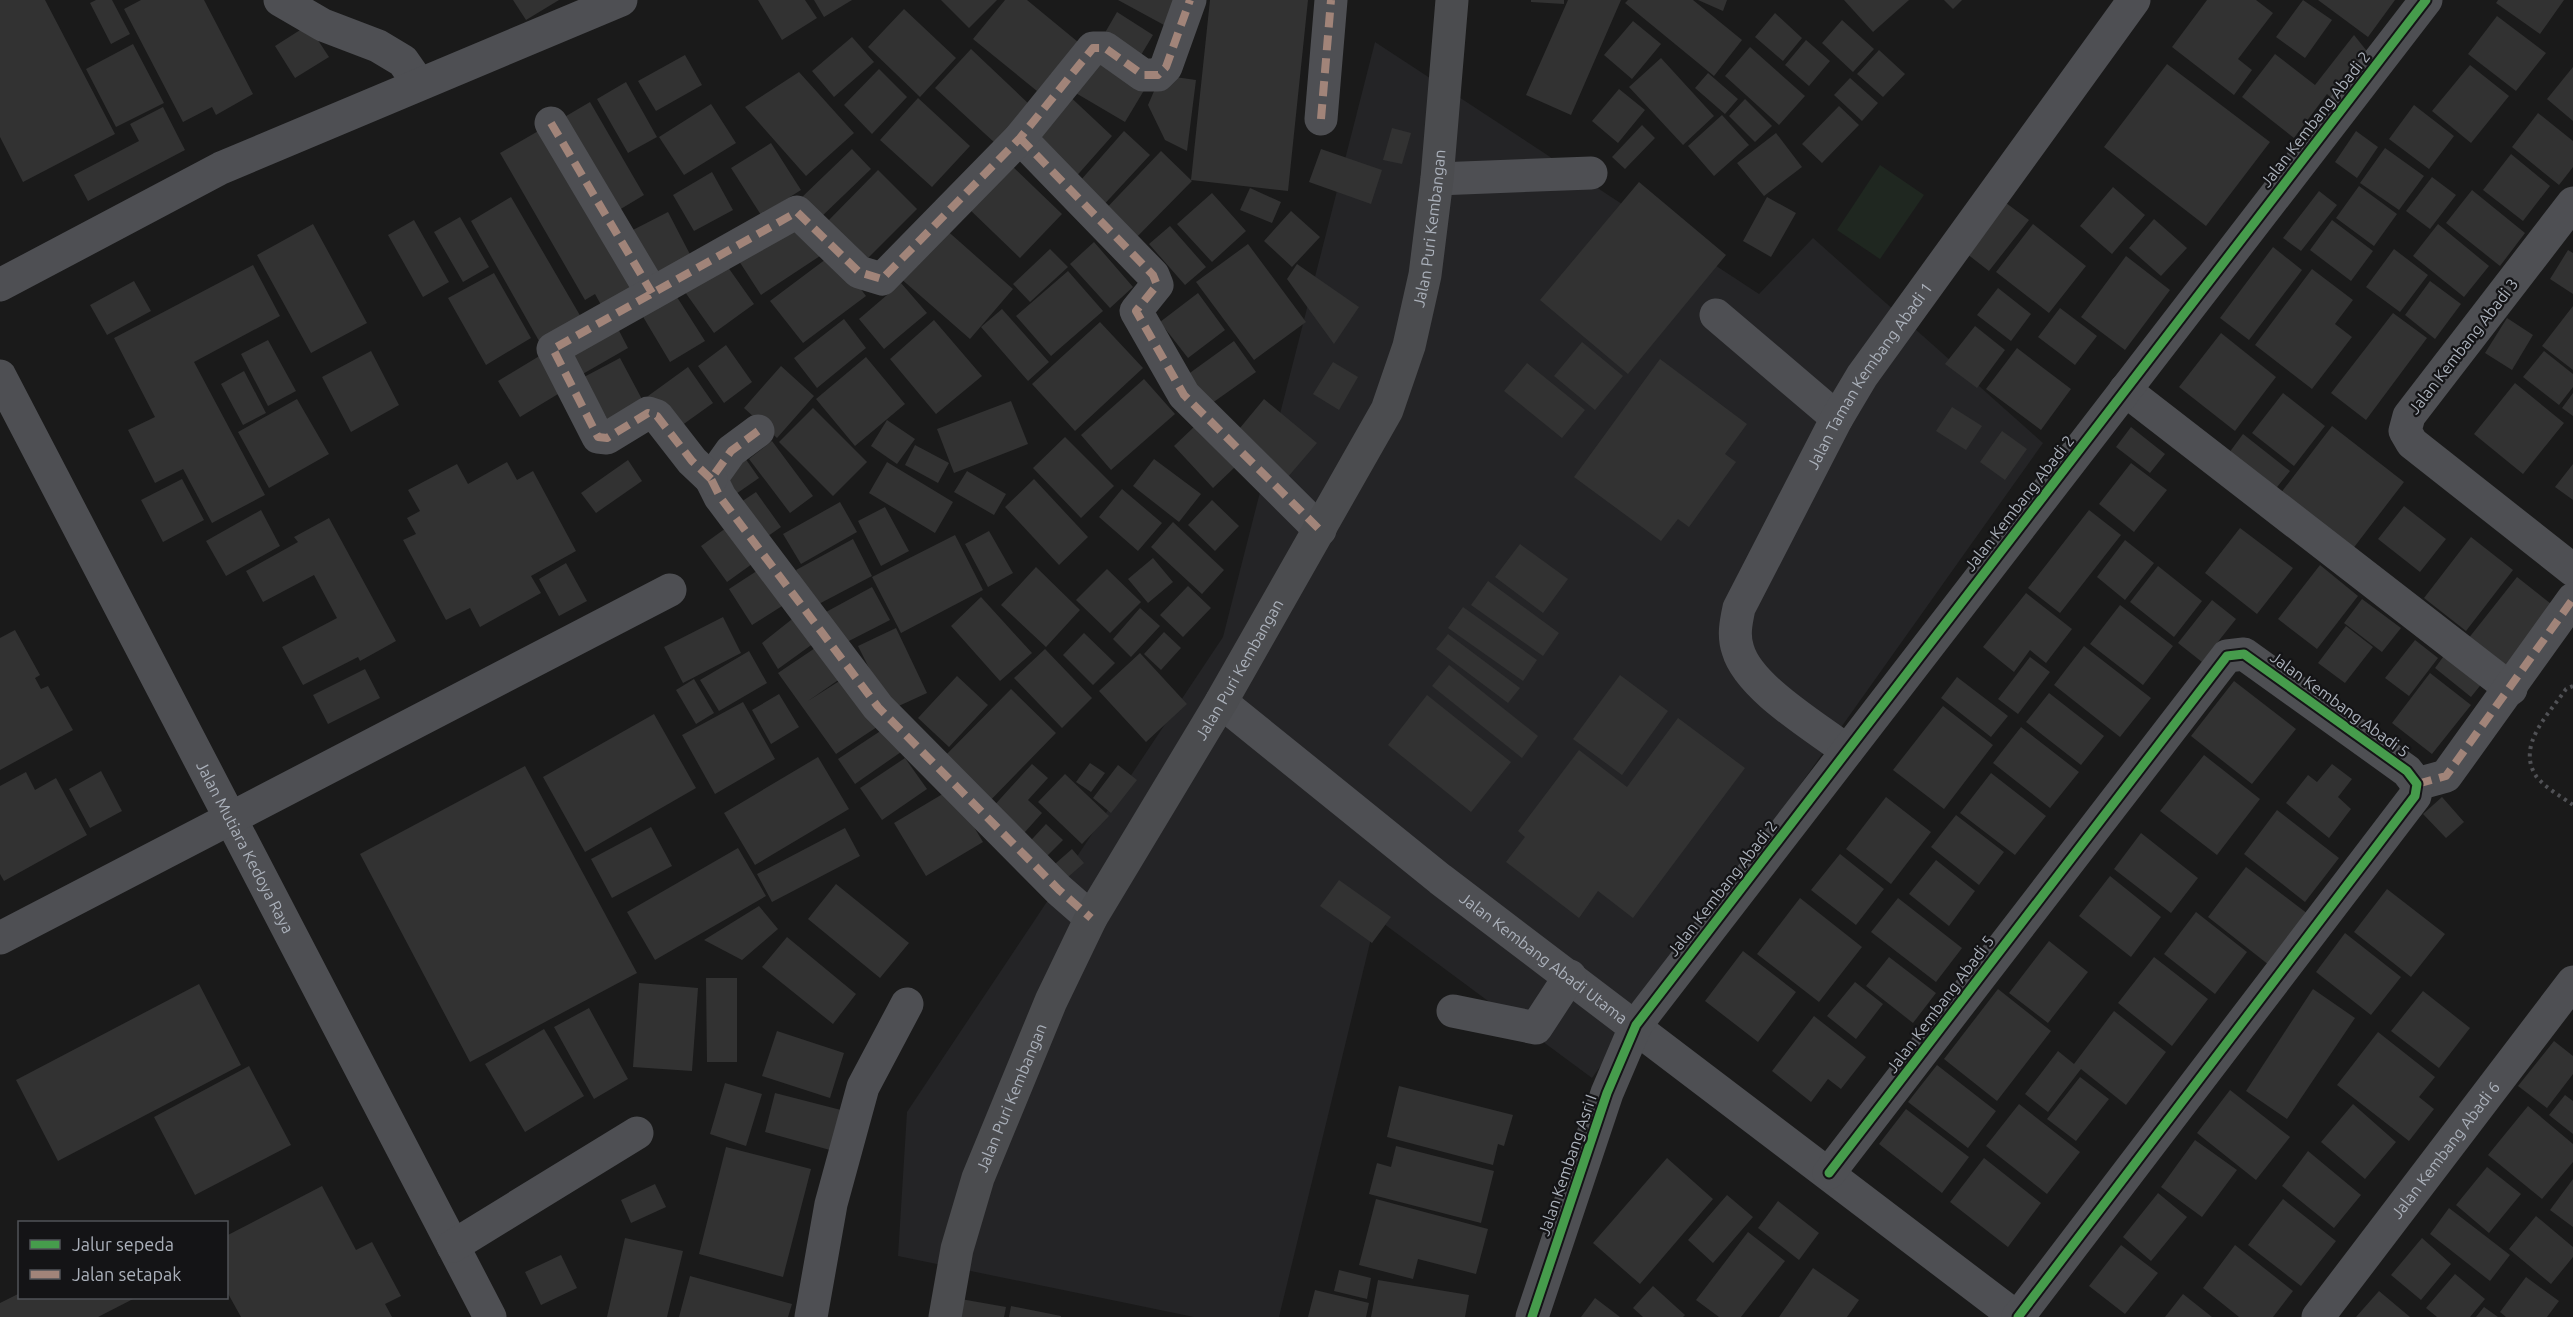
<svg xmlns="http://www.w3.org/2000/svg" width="2573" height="1317" font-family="Ubuntu,sans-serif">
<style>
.built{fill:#242426}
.green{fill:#1f2720}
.building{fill:#323232}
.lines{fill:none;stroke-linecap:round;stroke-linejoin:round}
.path{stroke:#505155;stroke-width:4;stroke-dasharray:3 4.5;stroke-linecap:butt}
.minor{stroke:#4e4f53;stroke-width:33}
.major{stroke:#4b4c4f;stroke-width:33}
.quiet{stroke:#a18479;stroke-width:8;stroke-dasharray:15 8;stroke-linecap:butt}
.cycleway-casing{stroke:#141416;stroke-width:13}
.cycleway{stroke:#469c4c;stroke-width:9}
.labels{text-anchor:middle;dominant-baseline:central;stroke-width:4.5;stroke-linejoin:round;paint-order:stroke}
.street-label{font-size:16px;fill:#abb1bb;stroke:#141416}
</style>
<rect width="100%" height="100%" fill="#1a1a1a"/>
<path class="built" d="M1375,42L1759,294L1813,238L2043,443L1592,1078L1376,918L1279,1317H1194L898,1256L907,1112L1223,637Z"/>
<path class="green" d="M1880,165L1924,195L1880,259L1837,230Z"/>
<path class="building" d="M0,0H45L115,134L23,182L0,137Z
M96,0H112L130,34L111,44L90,3Z
M141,0H204L253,94L216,115L212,107L183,122L124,9Z
M513,0H559L526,20Z
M758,0H805L817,18L782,40Z
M814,0H852L824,17Z
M941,0H997L969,28Z
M1005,0H1027L1078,42L1037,91L973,39Z
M1118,0H1178L1164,25Z
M1210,0H1308L1288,191L1191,180Z
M1531,0H1564V4L1531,2Z
M1568,0H1621L1571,115L1526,95Z
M1628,0H1693L1742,40L1714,76L1625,3Z
M1698,0H1727L1723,11Z
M1844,0H1909L1873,32Z
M1944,0H1962L1953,9Z
M2207,0H2256L2273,13L2238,59L2252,70L2234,95L2172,47Z
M2303,0L2332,20L2305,58L2276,37Z
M2318,0H2395L2368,37Z
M2498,0H2564L2540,34L2496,3Z
M904,9L956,58L920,97L868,47Z
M1117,12L1153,35L1135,65L1099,43Z
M1775,13L1802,38L1783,61L1755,37Z
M2497,16L2546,53L2516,91L2468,54Z
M1842,20L1874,49L1853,72L1822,43Z
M1633,21L1661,44L1632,79L1604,55Z
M308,25L329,57L295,78L275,46Z
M2354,35L2370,55L2335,101L2327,94L2294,138L2242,97L2275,54L2315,85Z
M852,37L874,62L834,97L812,71Z
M1806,40L1830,61L1809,86L1785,65Z
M133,44L164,103L116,127L86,69Z
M1750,47L1805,96L1779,125L1725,76Z
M971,49L1030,105L995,143L935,88Z
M1879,50L1905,74L1883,97L1857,74Z
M685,55L702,85L656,111L638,81Z
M1095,57L1146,87L1125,122L1074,92Z
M1661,58L1714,116L1683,145L1629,87Z
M2167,64L2270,142L2206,226L2104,147Z
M2470,65L2509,96L2471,143L2432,111Z
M2573,67V121L2547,99Z
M879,69L907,97L872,134L844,105Z
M799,72L854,133L806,176L745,107Z
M1708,73L1738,99L1725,114L1695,88Z
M1161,75L1196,80L1187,151L1165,140L1148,105Z
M1850,78L1878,103L1862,121L1834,95Z
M626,82L657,137L628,153L597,99Z
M1619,89L1645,110L1618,143L1592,121Z
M1064,91L1112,136L1073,180L1024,135Z
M918,98L970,146L932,187L880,140Z
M1745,99L1772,126L1755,142L1729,116Z
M590,102L644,195L609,216L556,122Z
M711,104L736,143L684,175L659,137Z
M2414,105L2454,136L2429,169L2389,139Z
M1839,106L1859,125L1822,163L1802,144Z
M163,107L185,150L88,201L74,175L139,141L130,124Z
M2538,113L2573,141V167L2559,185L2512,147Z
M1722,115L1749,145L1714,176L1688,146Z
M1642,125L1655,138L1625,169L1612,157Z
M547,126L643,290L605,312L595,294L585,300L500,153Z
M1392,128L1411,133L1402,164L1383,160Z
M1124,131L1150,155L1098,211L1073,189Z
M2356,131L2378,147L2357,178L2335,162Z
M1776,133L1802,167L1764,196L1737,163Z
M771,143L801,190L761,215L731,168Z
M2385,148L2424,176L2399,210L2360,183Z
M852,149L871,169L819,219L800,199Z
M1321,149L1382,170L1371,204L1309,182Z
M1161,151L1192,181L1129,245L1099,216Z
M2511,154L2550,186L2523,221L2483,190Z
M1008,162L1062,214L1020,258L966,206Z
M878,170L917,209L866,260L827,222Z
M712,172L733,210L694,231L673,195Z
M2432,177L2456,195L2430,229L2406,211Z
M1639,182L1726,255L1628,374L1540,300Z
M2359,186L2397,214L2374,246L2336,218Z
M2113,187L2145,215L2112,254L2080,226Z
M1250,188L1281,202L1272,223L1240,210Z
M2472,190L2525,233L2500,266L2446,223Z
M2319,191L2337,205L2301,251L2283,238Z
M1212,193L1246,231L1212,262L1177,224Z
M511,197L585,324L543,348L471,221Z
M1767,197L1796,213L1771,257L1743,241Z
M2002,200L2029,220L1989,271L1962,250Z
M1291,211L1320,237L1292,267L1264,241Z
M668,212L694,262L653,283L627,233Z
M460,217L489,267L463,282L434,232Z
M2154,219L2187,248L2161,276L2129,248Z
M414,220L449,282L423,297L388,235Z
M2332,220L2373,251L2351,281L2310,250Z
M797,222L820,256L761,295L739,261Z
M313,224L367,323L311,353L257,255Z
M2033,224L2086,266L2049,313L1996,272Z
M2438,224L2489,266L2464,297L2413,256Z
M1170,226L1206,267L1185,285L1149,244Z
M943,227L1013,289L970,339L899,277Z
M1094,242L1133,287L1110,308L1070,264Z
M1248,244L1306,322L1254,360L1196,282Z
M2273,247L2302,270L2249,340L2220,318Z
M1050,249L1068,267L1030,302L1013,284Z
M2394,249L2428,275L2400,312L2366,287Z
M2568,250L2573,253V294L2550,279Z
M834,253L866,296L803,343L770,301Z
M2126,256L2170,290L2125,350L2081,317Z
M725,263L754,304L714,333L685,292Z
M1297,264L1359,307L1334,344L1287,279Z
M253,265L280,316L194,362L265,495L212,523L183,469L155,483L128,430L155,417L114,338Z
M2312,269L2353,300L2335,324L2352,337L2312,389L2255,345Z
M1068,271L1103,311L1051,356L1016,316Z
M494,273L531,338L486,365L448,298Z
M134,281L151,311L107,335L90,305Z
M2430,281L2461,304L2435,339L2405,315Z
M901,283L927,313L884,349L859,319Z
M1998,288L2031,314L2011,341L1977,315Z
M1198,293L1225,330L1188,358L1160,322Z
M675,294L705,341L670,362L642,315Z
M2573,306V370L2542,346Z
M2060,308L2097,336L2075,365L2038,337Z
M1002,309L1049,362L1028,381L981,327Z
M2393,313L2427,338L2366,420L2331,393Z
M2507,318L2533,335L2512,370L2485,353Z
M844,319L866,348L817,388L794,358Z
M934,320L982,376L936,414L890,359Z
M614,321L628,348L574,379L559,351Z
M1100,322L1143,368L1075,431L1032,384Z
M1975,326L2005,350L1977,388L1945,364Z
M2221,333L2276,377L2235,431L2179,387Z
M268,340L296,391L268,406L241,354Z
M1234,341L1256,372L1208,406L1187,375Z
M1582,342L1623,376L1595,410L1554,376Z
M726,345L752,382L724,403L698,366Z
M2017,348L2071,389L2041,430L1986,389Z
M371,351L399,405L351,432L322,377Z
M2544,351L2573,374V387L2559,405L2523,377Z
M546,352L568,388L520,417L498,381Z
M866,357L905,404L855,446L816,399Z
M620,358L644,403L609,422L584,377Z
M1660,359L1747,424L1725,454L1736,462L1689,527L1678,519L1661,541L1574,477Z
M1333,362L1358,377L1339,410L1313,394Z
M1527,363L1585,410L1562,438L1504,391Z
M781,366L814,396L777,438L744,408Z
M688,367L713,403L674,431L648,396Z
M244,371L266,413L243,425L221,384Z
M1144,379L1175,414L1111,470L1081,435Z
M2515,383L2564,423L2523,474L2474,434Z
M2283,393L2325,426L2294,466L2252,433Z
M2573,393V416L2562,408Z
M297,399L329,454L269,488L238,432Z
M1264,399L1317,443L1287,478L1235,434Z
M1011,401L1028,444L954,473L937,429Z
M1952,407L1982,426L1966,450L1936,431Z
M813,408L867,462L833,496L779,442Z
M887,420L915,439L897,464L871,446Z
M1195,426L1235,467L1213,488L1174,446Z
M2332,426L2404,482L2352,550L2280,494Z
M2131,427L2165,454L2150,473L2116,447Z
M2002,431L2027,449L2005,480L1980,462Z
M2243,434L2290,471L2273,492L2226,457Z
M1065,437L1114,486L1081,518L1033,468Z
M772,441L813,496L790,513L749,459Z
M915,445L949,463L938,483L905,465Z
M745,458L759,478L733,496L719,476Z
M1154,459L1201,494L1179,522L1133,486Z
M628,460L642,481L596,513L581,493Z
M507,462L517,480L533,471L576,551L531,576L541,593L480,627L470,608L446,620L403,540L416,534L407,518L420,511L408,490L457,464L468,484Z
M887,462L953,502L935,533L869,493Z
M2131,463L2167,490L2134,532L2099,504Z
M2573,464V500L2555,487Z
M967,471L1006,494L994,515L954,492Z
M182,479L204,520L163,542L141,500Z
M1034,479L1088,537L1059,565L1005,507Z
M1122,489L1162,523L1138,551L1099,517Z
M756,492L781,527L761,541L735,506Z
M1212,500L1239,526L1215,551L1188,525Z
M840,502L857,532L801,564L783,534Z
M2404,506L2446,539L2420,572L2378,539Z
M885,507L909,551L881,566L858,521Z
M261,510L280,546L226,576L206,541Z
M2089,510L2121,535L2060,613L2028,588Z
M329,518L396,641L360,661L358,657L303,685L282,647L337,618L314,575L263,602L246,571L298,542L294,537Z
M1173,522L1224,570L1202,594L1151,547Z
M733,523L759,559L727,582L701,546Z
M2240,528L2293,568L2257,614L2205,573Z
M989,531L1013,573L988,587L965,544Z
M955,535L983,590L901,633L872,577Z
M2471,537L2513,570L2466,631L2424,598Z
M853,539L872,576L815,606L796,570Z
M2125,540L2154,563L2125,600L2097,577Z
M1520,544L1568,579L1543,613L1495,577Z
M1153,558L1173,582L1148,603L1128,579Z
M566,563L587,601L559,616L539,579Z
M766,565L790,601L752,625L729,589Z
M2320,565L2358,596L2317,649L2278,619Z
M2158,566L2202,601L2174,637L2130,602Z
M1036,567L1080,610L1046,647L1001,605Z
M1107,569L1141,602L1110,633L1076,600Z
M2517,577L2555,607L2507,668L2468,639Z
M1488,581L1559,633L1543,656L1471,605Z
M1188,586L1211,608L1183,637L1160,615Z
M872,587L890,620L843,644L826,612Z
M2026,593L2072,629L2046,663L2030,650L2014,672L1983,647Z
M981,597L1032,653L1000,681L951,626Z
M2362,599L2401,628L2382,652L2344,623Z
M2212,600L2236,619L2202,662L2178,643Z
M2120,605L2173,646L2143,685L2090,644Z
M1463,607L1537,660L1523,681L1448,628Z
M1140,608L1160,626L1131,657L1113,639Z
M801,612L821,638L778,669L762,643Z
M723,617L741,653L683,683L664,647Z
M2346,626L2373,647L2345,683L2318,663Z
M896,628L927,693L890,710L858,646Z
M15,630L40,675L35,678L41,689L48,686L73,730L0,770V638Z
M1164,632L1181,648L1161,670L1144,654Z
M1084,633L1115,663L1093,685L1063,655Z
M1448,634L1520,688L1508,703L1436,649Z
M2415,640L2438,658L2409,696L2385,678Z
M824,642L847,674L808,701L844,678L877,727L836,754L778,673Z
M2084,646L2151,698L2120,737L2054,685Z
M1045,649L1092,698L1062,728L1014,678Z
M749,651L767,683L719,711L700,680Z
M1140,653L1187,704L1146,742L1099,691Z
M2446,653L2483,682L2471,697L2435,668Z
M2030,657L2050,672L2018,714L1998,699Z
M1449,665L1538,736L1522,758L1432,686Z
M365,669L380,698L328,724L313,695Z
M2430,673L2471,705L2432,754L2392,723Z
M1620,675L1668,711L1622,775L1573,739Z
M957,676L988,705L949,747L918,718Z
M1957,677L2008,716L1991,737L1941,698Z
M694,679L714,713L696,724L676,690Z
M2234,681L2296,729L2252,784L2191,736Z
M1011,689L1056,733L984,807L938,763Z
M2049,693L2104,736L2081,765L2026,722Z
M779,694L799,727L771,744L752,710Z
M1427,695L1511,762L1471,812L1388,745Z
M743,702L775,759L715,794L682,735Z
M1943,706L1993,745L1944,809L1893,770Z
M654,714L696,788L585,852L543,777Z
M1678,718L1745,768L1633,918L1598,891L1579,918L1506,862L1525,837L1518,831L1579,750L1627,787Z
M2021,727L2079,772L2050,808L1993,763Z
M885,728L901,752L855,784L838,759Z
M2204,755L2260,799L2217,855L2160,811Z
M818,757L849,809L755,865L724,813Z
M905,758L927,789L882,820L860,788Z
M1090,763L1105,773L1091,792L1076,782Z
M1032,764L1048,778L1028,800L1042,813L1016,842L991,809Z
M2332,764L2352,779L2338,797L2351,809L2329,838L2286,803L2308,775L2317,782Z
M1118,765L1137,780L1111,813L1093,798Z
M525,766L637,973L470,1062L360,854Z
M101,771L122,811L90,828L69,789Z
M26,772L35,790L56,778L87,835L4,881L0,874V786Z
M1991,773L2046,816L2015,855L1960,813Z
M1065,774L1109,816L1082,844L1038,802Z
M951,789L983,842L926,876L894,823Z
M1886,797L1931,832L1891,884L1846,849Z
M2442,797L2464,822L2446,838L2423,814Z
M2277,810L2339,858L2305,902L2244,854Z
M1956,815L2004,852L1979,885L1931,847Z
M1046,824L1063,840L1039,864L1022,850Z
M651,827L672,866L612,898L591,859Z
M845,828L860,856L772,902L757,874Z
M2141,833L2198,878L2171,913L2114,869Z
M738,848L766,896L655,960L627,912Z
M1072,849L1084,863L1060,884L1048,870Z
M1840,854L1884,889L1856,925L1811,890Z
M1936,860L1975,891L1949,926L1909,894Z
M2246,867L2308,914L2269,965L2208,917Z
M2110,876L2161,917L2131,957L2079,916Z
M1339,880L1391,917L1372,943L1320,906Z
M836,884L909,943L880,978L808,919Z
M2387,889L2445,934L2411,977L2354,932Z
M1800,898L1862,947L1819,1002L1757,954Z
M1898,898L1962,948L1936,982L1871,932Z
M759,906L778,929L742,960L704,940Z
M2196,912L2247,952L2215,994L2164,954Z
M2345,933L2401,977L2371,1015L2316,972Z
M787,937L856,994L833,1024L762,967Z
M2049,941L2088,972L2048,1023L2009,993Z
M1743,951L1796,992L1758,1042L1705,1001Z
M1889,957L1936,993L1913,1023L1866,986Z
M2154,957L2208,999L2172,1046L2118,1003Z
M706,978H737V1062H707Z
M1855,982L1883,1004L1856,1039L1827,1016Z
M639,983L698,988L692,1071L633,1067Z
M199,984L241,1065L58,1161L16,1080Z
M1998,989L2051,1031L1997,1101L1944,1059Z
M2313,989L2355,1018L2287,1119L2246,1091Z
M2423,991L2470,1028L2439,1068L2391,1031Z
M589,1008L628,1079L594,1099L554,1027Z
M2114,1011L2166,1052L2126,1105L2081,1069L2048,1112L2025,1094L2058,1051L2074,1064Z
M1814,1016L1866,1057L1841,1089L1828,1079L1811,1102L1772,1071Z
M544,1029L584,1096L525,1132L485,1064Z
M777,1031L844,1053L830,1098L762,1076Z
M2378,1032L2435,1077L2419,1097L2434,1109L2409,1141L2337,1085Z
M2554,1041L2573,1056V1074L2547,1108L2518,1086Z
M1937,1065L1996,1111L1968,1148L1908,1102Z
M249,1066L291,1145L195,1195L154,1117Z
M2080,1077L2109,1099L2076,1141L2047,1119Z
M725,1083L762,1094L746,1146L710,1134Z
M1399,1086L1513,1115L1504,1146L1498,1144L1493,1165L1387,1137Z
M2230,1090L2290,1137L2256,1180L2197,1133Z
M775,1093L841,1110L830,1150L765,1132Z
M2565,1095L2573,1101V1134L2549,1115Z
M2019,1104L2080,1152L2047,1194L1986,1146Z
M2353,1104L2396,1142L2365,1179L2321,1142Z
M2528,1106L2573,1144V1162L2542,1199L2488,1155Z
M1906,1109L1969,1157L1942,1193L1879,1144Z
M2195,1140L2237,1170L2202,1217L2161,1187Z
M1396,1146L1494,1171L1481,1223L1369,1194L1377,1163L1391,1167Z
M726,1147L811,1169L783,1277L699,1254Z
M2308,1151L2361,1195L2334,1228L2282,1186Z
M1667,1158L1713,1199L1640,1284L1593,1243Z
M1984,1158L2041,1203L2008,1247L1950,1202Z
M2487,1167L2521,1194L2489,1233L2456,1205Z
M2573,1179V1227L2550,1210Z
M655,1184L666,1207L631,1223L621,1200Z
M322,1186L356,1250L372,1242L401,1296L385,1304L392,1317H241L226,1290V1236Z
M2158,1193L2187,1217L2151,1261L2123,1237Z
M1727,1195L1753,1217L1713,1263L1688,1240Z
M1376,1199L1488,1229L1476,1274L1418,1259L1413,1279L1359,1265Z
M2283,1199L2336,1241L2301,1286L2248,1245Z
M1778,1201L1819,1233L1799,1260L1758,1228Z
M2449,1208L2510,1255L2490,1281L2430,1234Z
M2536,1216L2573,1247V1257L2551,1284L2509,1249Z
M1748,1232L1785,1261L1741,1317H1719L1696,1300Z
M625,1238L683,1251L667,1317H607Z
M2422,1238L2451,1264L2421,1300L2391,1275Z
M2121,1245L2158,1273L2125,1314L2089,1286Z
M2235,1245L2293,1291L2273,1317H2239L2203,1288Z
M561,1255L577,1288L541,1305L525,1272Z
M1813,1268L1859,1300L1847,1317H1779Z
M1339,1270L1371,1278L1367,1299L1334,1291Z
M2455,1274L2485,1299L2470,1317H2437L2426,1308Z
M690,1276L792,1304L788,1317H679Z
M2526,1277L2559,1301L2547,1317H2506L2500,1312Z
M1378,1280L1469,1295L1465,1317H1371Z
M1653,1286L1685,1315L1683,1317H1643L1633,1308Z
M1315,1290L1369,1303L1366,1317H1308Z
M2379,1291L2410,1317H2356Z
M20,1293V1298H135L98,1317H0V1303Z
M2183,1294L2212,1317H2165Z
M955,1298L1006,1307L1004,1317H952Z
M1595,1298L1620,1317H1581Z
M1011,1306L1061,1316V1317H1009Z
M2484,1307L2498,1317H2476Z"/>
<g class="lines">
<path class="path" d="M2573,686L2566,689C2549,714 2516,745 2536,776C2544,787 2562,797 2573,805"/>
<g class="minor">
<path d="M280,0L323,25L378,46L403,61L419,84"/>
<path d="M1321,119L1331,0"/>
<path d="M551,123L652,293"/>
<path d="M1020,138L1153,275L1157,285L1136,311L1184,395L1320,530"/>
<path d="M1437,179L1591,173"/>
<path d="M2573,203L2409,416L2405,431L2412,443L2573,570"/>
<path d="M0,285L221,168L621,0"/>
<path d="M1716,315L1837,418"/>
<path id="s1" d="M0,376L490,1317"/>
<path d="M2125,390L2511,689"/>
<path d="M758,431L731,451L711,479L720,497L878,707L1059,890L1091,918"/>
<path d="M711,479L692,461L657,416L648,413L607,438L598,437L553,349L797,212L859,272L882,279L1020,138L1093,48H1105L1143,75H1158L1166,67L1190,0"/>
<path id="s2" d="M1221,702L1440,879L2016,1317"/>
<path id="s3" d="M1847,751C1816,727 1749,688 1738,650C1733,636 1736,622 1739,608L1837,418L1862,376L2134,0"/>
<path d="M2417,784L2446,776L2573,599"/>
<path d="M0,938L670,590"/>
<path d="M1453,1011L1536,1028L1570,976"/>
<path d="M1829,1173L2227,656L2244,654L2407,771L2417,784L2415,796L2018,1317"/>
<path d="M453,1246L637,1133"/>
<path d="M811,1317L831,1204L863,1087L907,1004"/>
<path d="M1532,1317L1607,1093L1636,1025L2426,0"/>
<path id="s4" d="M2318,1317L2573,982"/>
</g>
<path class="major" id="s5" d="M945,1317L957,1249L978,1178L1051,1001L1091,918L1221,702L1387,410L1409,346L1425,275L1437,179L1452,0"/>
<path class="quiet" d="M1321,119L1331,0
M551,123L652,293
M1020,138L1153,275L1157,285L1136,311L1184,395L1320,530
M758,431L731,451L711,479L720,497L878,707L1059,890L1091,918
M711,479L692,461L657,416L648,413L607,438L598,437L553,349L797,212L859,272L882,279L1020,138L1093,48H1105L1143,75H1158L1166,67L1190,0
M2417,784L2446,776L2573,599"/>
<defs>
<path id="cycleway" d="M1829,1173L2227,656L2244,654L2407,771L2417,784L2415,796L2018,1317
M1532,1317L1607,1093L1636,1025L2426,0"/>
</defs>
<use href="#cycleway" class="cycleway-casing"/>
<use href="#cycleway" class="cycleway"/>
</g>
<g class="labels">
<g class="street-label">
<text transform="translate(2315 119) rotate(-52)">Jalan Kembang Abadi 2</text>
<text stroke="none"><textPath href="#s5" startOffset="1202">Jalan Puri Kembangan</textPath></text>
<text transform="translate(2463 346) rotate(-52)">Jalan Kembang Abadi 3</text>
<text stroke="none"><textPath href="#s3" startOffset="460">Jalan Taman Kembang Abadi 1</textPath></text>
<text transform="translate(2019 503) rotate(-52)">Jalan Kembang Abadi 2</text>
<text stroke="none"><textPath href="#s5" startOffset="716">Jalan Puri Kembangan</textPath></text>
<text transform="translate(2340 704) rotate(36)">Jalan Kembang Abadi 5</text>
<text stroke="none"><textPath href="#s1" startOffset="531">Jalan Mutiara Kedoya Raya</textPath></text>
<text transform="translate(1722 888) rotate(-52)">Jalan Kembang Abadi 2</text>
<text stroke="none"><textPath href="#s2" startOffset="412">Jalan Kembang Abadi Utama</textPath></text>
<text transform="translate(1940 1004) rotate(-53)">Jalan Kembang Abadi 5</text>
<text stroke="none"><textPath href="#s5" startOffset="230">Jalan Puri Kembangan</textPath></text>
<text stroke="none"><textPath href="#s4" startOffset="210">Jalan Kembang Abadi 6</textPath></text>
<text transform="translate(1567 1165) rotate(-71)">Jalan Kembang Asri I</text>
</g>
</g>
<rect x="18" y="1221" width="210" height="78" fill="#141416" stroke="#505358" stroke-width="1.5"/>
<rect x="30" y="1240" width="30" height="9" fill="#469c4c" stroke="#505358" stroke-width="1.5"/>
<text x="72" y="1251" font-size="18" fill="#abb1bb">Jalur sepeda</text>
<rect x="30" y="1270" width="30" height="9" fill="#a18479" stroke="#505358" stroke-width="1.5"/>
<text x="72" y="1281" font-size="18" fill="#abb1bb">Jalan setapak</text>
</svg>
